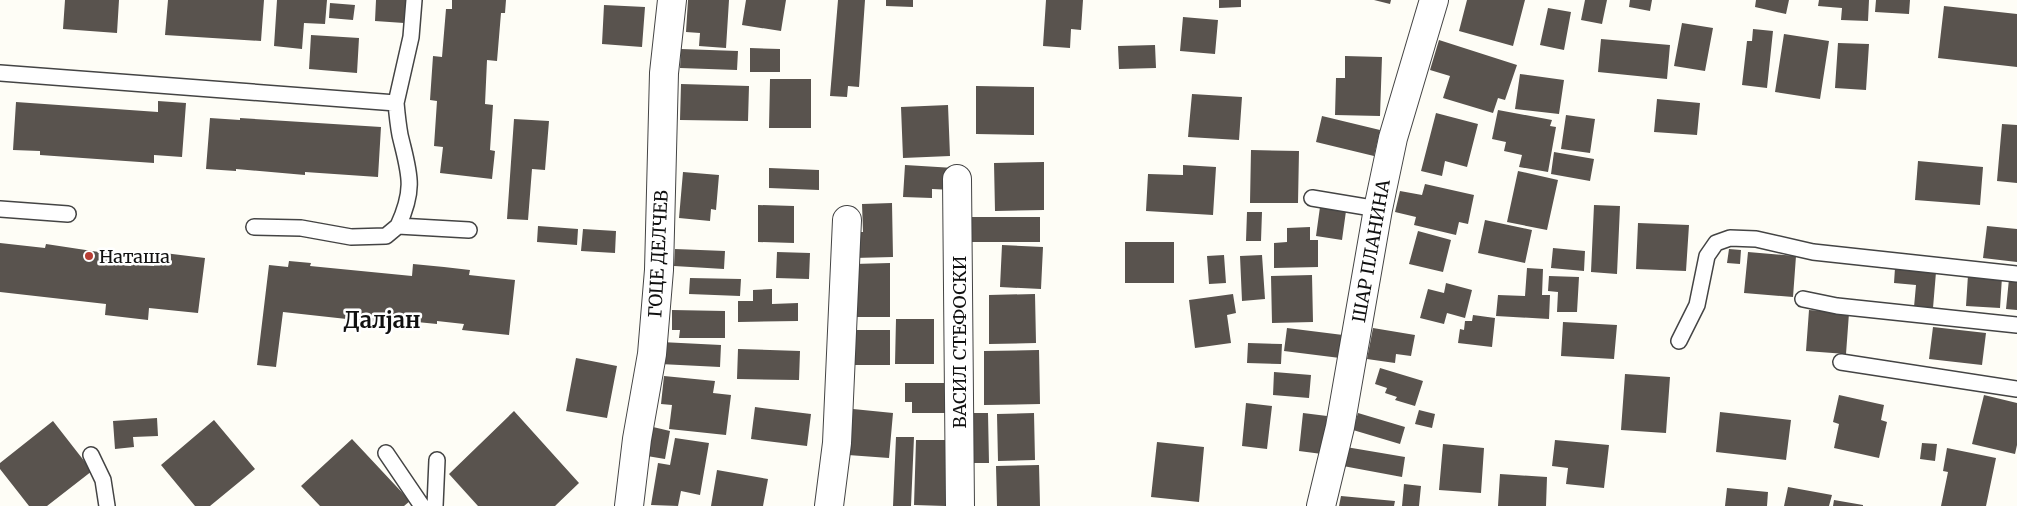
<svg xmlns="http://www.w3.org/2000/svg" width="2017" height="506" font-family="Merriweather,serif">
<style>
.building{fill:#59534e}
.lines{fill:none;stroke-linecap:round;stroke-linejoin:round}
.lane-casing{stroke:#444;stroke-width:18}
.street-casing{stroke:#444;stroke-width:30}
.lane{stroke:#fff;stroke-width:15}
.street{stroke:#fff;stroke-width:28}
.poi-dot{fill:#b63d34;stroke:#fff;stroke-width:2}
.labels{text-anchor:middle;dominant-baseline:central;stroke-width:5;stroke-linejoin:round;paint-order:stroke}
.street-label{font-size:18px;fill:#111;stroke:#fff}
.poi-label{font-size:18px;fill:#111;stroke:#fff;text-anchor:start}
.district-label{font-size:22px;font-weight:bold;fill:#111;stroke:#fff}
</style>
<rect width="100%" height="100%" fill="#fefdf6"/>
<path class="building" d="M65,0H119L117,33L63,29Z
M168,0H264L261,41L165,35Z
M277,0H327L325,24L304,23L302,49L274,46Z
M376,0H406L404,23L375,21Z
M452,0H506L505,13H501L497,61L487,60L485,104L493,105L490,150L495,151L492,179L440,173L443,147L434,146L437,101L430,100L433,56L442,57L446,9H452Z
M688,0H729L726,48L699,46L700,33L686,32Z
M746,0H786L781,31L742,25Z
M838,0H865L859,87L848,86L847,97L830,96Z
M886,0H913V7L886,6Z
M1046,0H1083L1081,30L1071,29L1070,48L1043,46Z
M1219,0H1241V7L1219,8Z
M1374,0H1391L1390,4Z
M1467,0H1525L1513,46L1459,31Z
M1585,0H1607L1602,24L1581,20Z
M1630,0H1652L1650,11L1629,7Z
M1756,0H1789L1786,14L1755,7Z
M1819,0H1869L1868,21L1841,20L1842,8L1818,6Z
M1876,0H1910L1909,14L1875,12Z
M330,3L355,5L353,20L329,18Z
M604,5L645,7L642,47L602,44Z
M1944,6L2017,14V67L1938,58Z
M1548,8L1571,12L1564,50L1540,45Z
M1183,17L1218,20L1215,54L1180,51Z
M1682,23L1713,28L1705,71L1674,66Z
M1753,29L1773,31L1767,88L1742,85L1747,41H1752Z
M1784,34L1829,41L1820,99L1775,92Z
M311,35L359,38L357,73L309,69Z
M1601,39L1670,45L1667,79L1598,72Z
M1439,40L1517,65L1505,100L1498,98L1493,113L1443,98L1450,76L1430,70Z
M1838,43L1869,44L1866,90L1835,88Z
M1155,45L1156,68L1119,69L1118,46Z
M750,48L780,49V72H750Z
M681,49L738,51L737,70L680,68Z
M1345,56L1382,57L1380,116L1335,115L1336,78H1345Z
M1520,74L1564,80L1559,114L1515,109Z
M770,79H811V128H769Z
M681,84L749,86L748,121L680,120Z
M976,86L1034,87V135L976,134Z
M1192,94L1242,97L1239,140L1188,137Z
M1657,99L1700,103L1697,135L1654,132Z
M158,101L186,103L182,157L154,155V163L40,155V151L13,150L16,102L158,112Z
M948,105L950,156L903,158L901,107Z
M1498,110L1552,120L1550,126L1556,127L1548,172L1519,167L1522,155L1504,151L1506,142L1492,139Z
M1436,113L1478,124L1467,167L1445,161L1442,176L1421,171Z
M1566,115L1595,119L1590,153L1561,149Z
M1322,116L1380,130L1374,156L1316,142Z
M210,118L240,120V118L381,127L378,177L305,172V175L236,169V171L206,169Z
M514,119L549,121L545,170L532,169L528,220L507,219Z
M2002,124L2017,125V183L1997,181Z
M1251,150L1299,151L1298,203H1250Z
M1554,152L1594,159L1590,181L1551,174Z
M1918,161L1983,167L1980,205L1915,200Z
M1044,162V210L995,211L994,163Z
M905,165L954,168L953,190L932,189V198L903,197Z
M1183,165L1216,167L1213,215L1146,211L1148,174L1183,175Z
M769,168L819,170V190L769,188Z
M1518,171L1558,180L1547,230L1507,222Z
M683,172L719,175L716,210L711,209L710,221L679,218Z
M1425,184L1474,195L1468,224L1459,222L1456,235L1414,225L1416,217L1395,212L1400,191L1422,195Z
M892,203L893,257L854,258L853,232H863L862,204Z
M758,205L794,206V243L758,242Z
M1594,205L1620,206L1617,274L1591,272Z
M1320,207L1346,211L1342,240L1316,236Z
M1247,212H1262L1261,241H1246Z
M971,217H1040V242H971Z
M1485,220L1532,230L1525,263L1478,253Z
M1638,223L1689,225L1686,271L1636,269Z
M538,226L578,229L577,245L537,242Z
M1987,226L2017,229V262L1983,258Z
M1310,227V240H1318V267L1274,268V243L1287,242V228Z
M583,229L616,231L615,253L581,251Z
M1418,231L1451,240L1443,272L1409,264Z
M1125,242H1174V283H1125Z
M0,243L45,248L46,244L112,254L111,263L131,266V263L154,266L156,252L205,258L198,313L149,308L148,320L105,315L106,304L0,292Z
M1002,245L1043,247L1041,289L1000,287Z
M1553,248L1585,251L1584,271L1551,268Z
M675,249L725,251L724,269L674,266Z
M1729,249L1741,250L1740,264L1727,263Z
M777,252L810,253L809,279L776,278Z
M1748,252L1796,256L1793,297L1744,293Z
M1224,255L1226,283L1209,284L1207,256Z
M1262,255L1265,299L1242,301L1240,256Z
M289,261L311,263L310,266L412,276L413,264L444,267L470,270L469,275L515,280L509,335L462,330L464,324L437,321V324L407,321L406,323L374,319V322L283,312L276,367L257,365L269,265L288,267Z
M890,263V317H854V264Z
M1527,268L1543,269L1542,295H1550L1549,319L1496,316L1498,295L1525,296Z
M1895,268L1936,272L1933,308L1914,307L1916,285L1894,283Z
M1312,275L1313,322L1272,323L1271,276Z
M1968,275L2002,277L2000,308L1966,306Z
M1549,276L1579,277L1577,312H1557L1558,292L1548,291Z
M690,278L741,279L740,296L689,294Z
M2009,279H2017V310L2006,309Z
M1446,283L1472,290L1465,318L1447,313L1444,324L1420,318L1428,289L1444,293Z
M772,289V304L798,303V321L738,322V301H753V290Z
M1035,294L1036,343L989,344V295Z
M1233,294L1236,313L1227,315L1231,343L1195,348L1189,300Z
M672,310L725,311V338H679L680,330H672Z
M1809,310L1849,313L1846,354L1806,351Z
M1473,315L1495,318L1492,347L1458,343L1460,329L1464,330L1465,321H1472Z
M896,319H934V364H895Z
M1563,322L1617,325L1614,359L1561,356Z
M1933,327L1986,333L1982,365L1929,359Z
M1287,328L1343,335L1340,358L1284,351Z
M1373,328L1415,335L1411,356L1396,354L1395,363L1367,359Z
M854,330H890V365H854Z
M661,342L721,345L720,367L660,364Z
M1248,343L1282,344L1281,364L1247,363Z
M738,349L800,351L799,380L737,379Z
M1039,350L1040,404L984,405V351Z
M576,358L617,366L607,418L566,411Z
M1380,368L1423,381L1415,406L1395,400L1397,397L1385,393L1387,388L1375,384Z
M1274,372L1311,375L1309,398L1273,395Z
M1625,374L1670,377L1666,433L1621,430Z
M664,376L715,381L713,393L731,395L726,435L669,429L672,405L661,404Z
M905,383H947V413H912V402H905Z
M1839,395L1884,405L1881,420L1887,422L1879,458L1834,448L1839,424L1833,422Z
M1984,395L2017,403V445L2015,454L1972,444Z
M1246,403L1272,406L1267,449L1242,446Z
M755,407L811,414L807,446L751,439Z
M853,409L893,413L889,458L848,455Z
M1419,410L1435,414L1432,428L1415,424Z
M514,411L579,483L555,506H478L449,474Z
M1720,412L1791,420L1786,460L1716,452Z
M971,413H988L989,463H972Z
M1034,413L1035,460L998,461L997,414Z
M1303,413L1327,416L1322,454L1299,451Z
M1358,413L1405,427L1400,444L1353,430Z
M157,418L158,436L133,437L134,447L115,449L113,421Z
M214,420L255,469L210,506H195L161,465Z
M53,421L92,471L47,506H29L0,469V463Z
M653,427L670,431L665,459L647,456Z
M896,437H914L911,506H893Z
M675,438L709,443L700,495L681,491L678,506L651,505L658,463L670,465Z
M352,439L410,501L404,506H320L301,486Z
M916,440H947L945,506L914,505Z
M1555,440L1609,445L1604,488L1566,484L1568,468L1552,466Z
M1157,442L1204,447L1199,502L1151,497Z
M1922,443L1937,444L1935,461L1920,459Z
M1443,444L1484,448L1481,493L1439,490Z
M1346,447L1405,457L1402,477L1343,466Z
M1947,448L1996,458L1986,506H1941L1948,472L1943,471Z
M1039,465L1040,506H997L996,466Z
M717,470L768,479L763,506H711Z
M1500,474L1547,477L1546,506H1498Z
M1404,484L1421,486L1419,506H1402Z
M1788,487L1832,495L1829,506H1784Z
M1727,488L1768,492L1767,506H1725Z
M1341,496L1395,501L1394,506H1339Z
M1834,500L1863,505V506H1833Z"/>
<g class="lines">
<defs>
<path id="lane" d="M0,73L396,103L411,37L414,0
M396,103C397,114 398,124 400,135C409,173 416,187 398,226
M1312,198L1378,209
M0,209L68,214
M254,227L301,228L351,237L386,236L398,226L469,230
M1803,299L1837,306L2017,325
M1679,341L1697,305L1707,256L1716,243L1730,238L1756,239L1813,252L2017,274
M1841,362L2017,389
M386,453L422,506
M91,455L103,480L107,506
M435,506L437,460"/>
<path id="street" d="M957,179L960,506
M629,506L637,439L652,354L659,270L664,73L672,0
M829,506L837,443L847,220
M1321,506L1340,427L1378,209L1393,138L1434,0"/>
</defs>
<use href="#lane" class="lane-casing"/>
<use href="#street" class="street-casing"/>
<use href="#lane" class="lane"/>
<use href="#street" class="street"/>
</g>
<circle class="poi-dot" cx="89" cy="256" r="5"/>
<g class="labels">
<g class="street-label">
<text transform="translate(1371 251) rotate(-80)">ШАР ПЛАНИНА</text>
<text transform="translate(658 254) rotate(-87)">ГОЦЕ ДЕЛЧЕВ</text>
<text transform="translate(959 342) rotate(-90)">ВАСИЛ СТЕФОСКИ</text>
</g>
<g class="poi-label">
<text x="99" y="256">Наташа</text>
</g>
<g class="district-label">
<text x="382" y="320">Далјан</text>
</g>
</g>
</svg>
